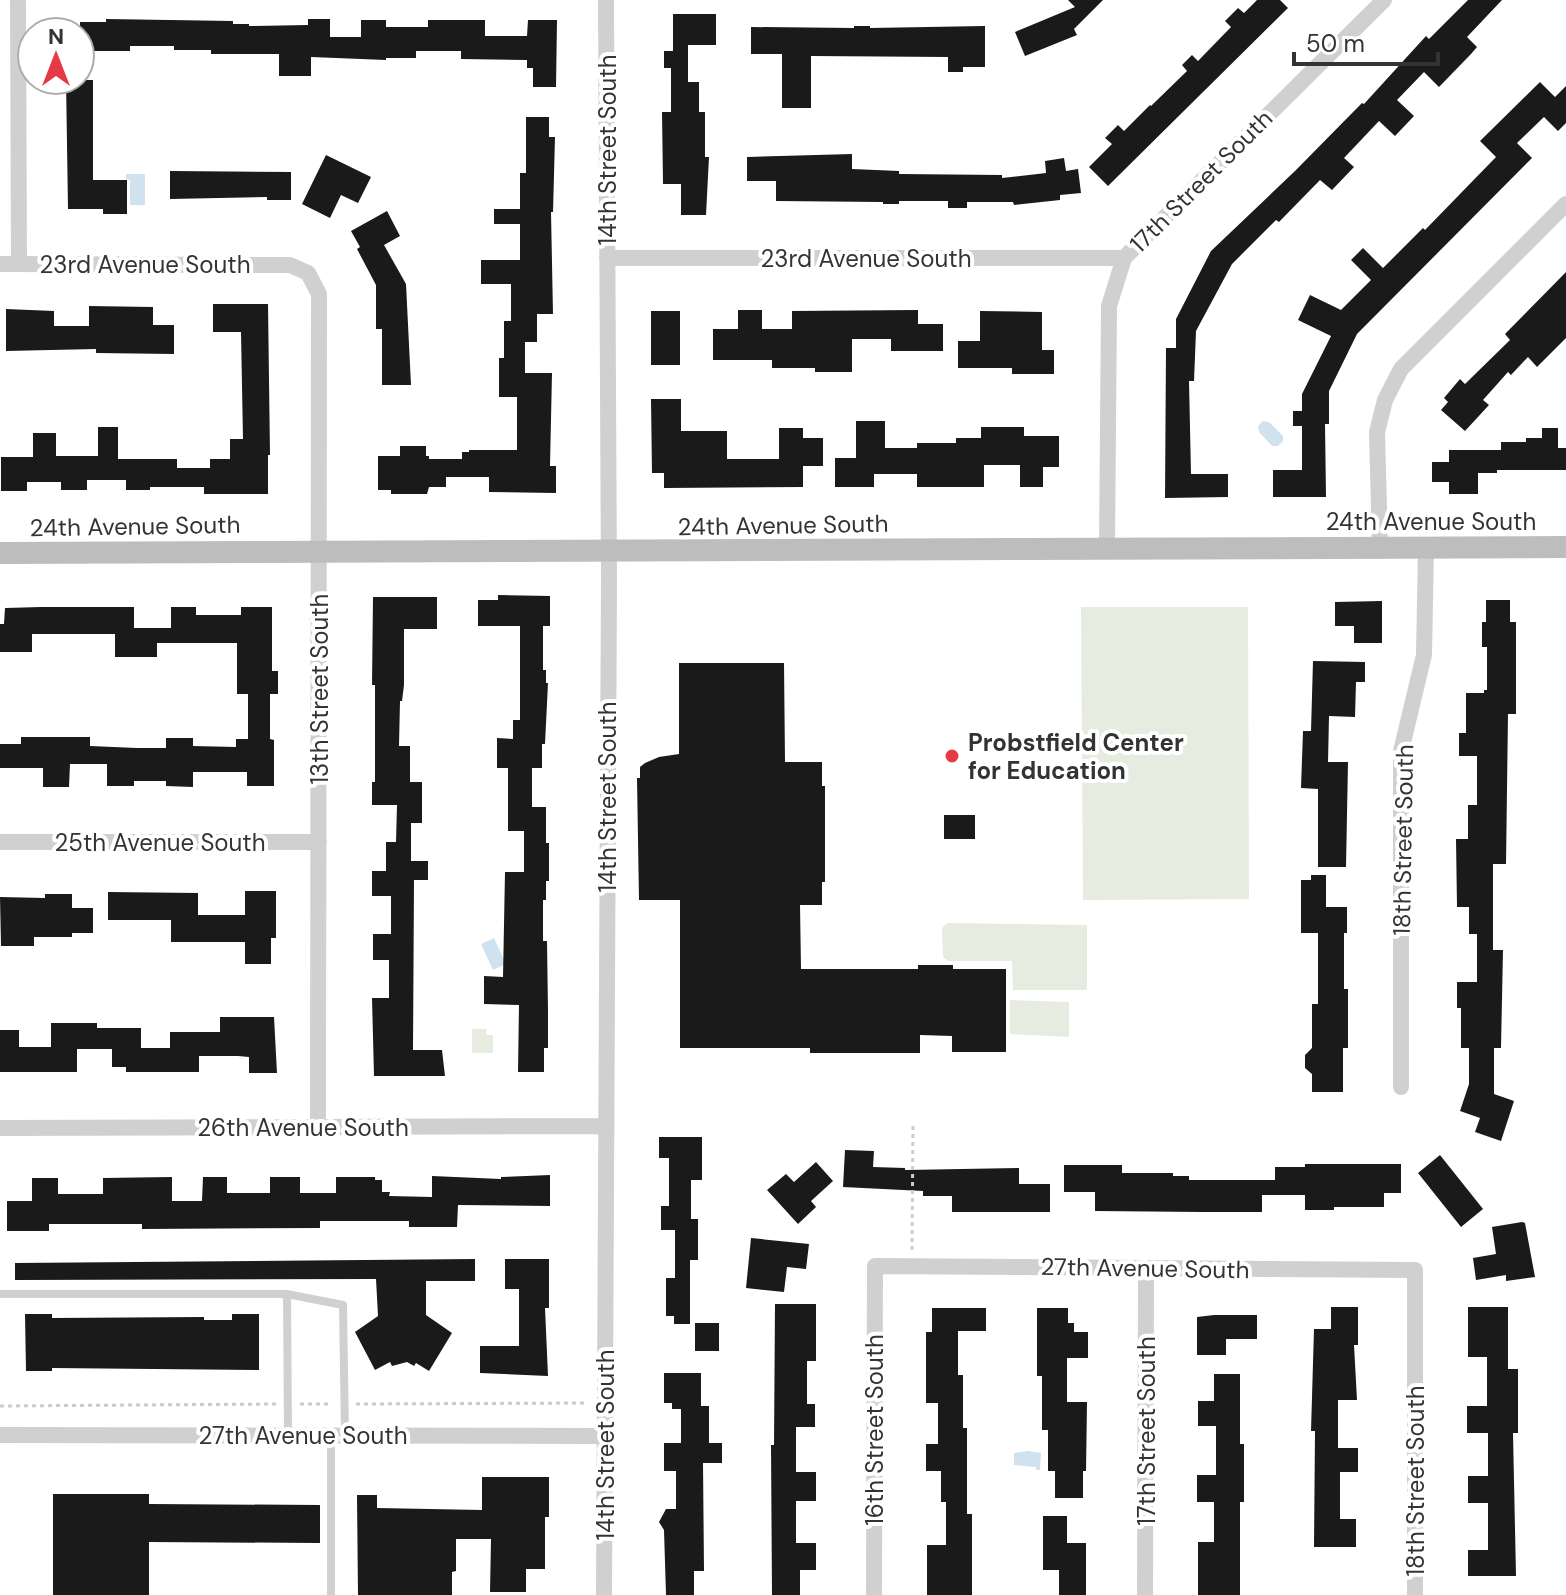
<svg xmlns="http://www.w3.org/2000/svg" width="1566" height="1595" font-family="'DM Sans',sans-serif">
<style>
.green{fill:#e6ecdf}
.water{fill:#cfe2ee}
.building{fill:#1a1a1a}
.lines{fill:none;stroke-linecap:round;stroke-linejoin:round}
.path{stroke:#cdcdcd;stroke-width:3;stroke-dasharray:4 4;stroke-linecap:butt}
.lane{stroke:#d0d0d0;stroke-width:8}
.street{stroke:#d0d0d0;stroke-width:16}
.secondary{stroke:#bdbdbd;stroke-width:22}
.poi-dot{fill:#e63946;stroke:#fff;stroke-width:3}
.labels{text-anchor:middle;dominant-baseline:central;stroke-width:8;stroke-linejoin:round;paint-order:stroke}
.street-label{font-size:24px;fill:#333;stroke:#fff}
.poi-label{font-size:24px;font-weight:bold;fill:#333;stroke:#fff;text-anchor:start}
</style>
<rect width="100%" height="100%" fill="#fff"/>
<path class="green" d="M1081,607H1248L1249,899L1083,900Z
M947,923L1087,925V990H1013L1012,961H948L943,957L942,928Z
M1010,1000L1069,1002V1037L1010,1034Z
M472,1029H486V1035H493V1053H472Z"/>
<path class="water" d="M126,174H145V205H130V180L126,179Z
M1263,421L1269,422L1283,436V441L1278,446H1272L1259,432L1258,426Z
M494,938L506,964L493,970L481,944Z
M1028,1451L1041,1453L1040,1470H1036V1467L1014,1465V1453Z"/>
<path class="building" d="M1068,0H1103L1074,29L1077,35L1025,56L1015,32L1075,7Z
M1257,0H1280L1288,8L1108,186L1089,167L1112,144L1105,138L1118,125L1124,131L1150,105L1151,106L1187,71L1182,65L1192,55L1198,61L1231,27L1225,21L1238,8L1244,13Z
M1468,0H1502L1467,37L1477,47L1471,54L1439,87L1424,72L1397,100L1414,116L1395,136L1379,121L1344,158L1354,167L1332,190L1320,180L1279,222L1276,220L1232,264L1196,331L1194,381H1189L1191,474H1228V497L1165,498L1166,348H1176V319L1211,251L1295,171L1362,103L1364,104L1426,36L1429,39Z
M673,14H716V45H688V82H699V112H705V157H709L706,215H681V184H663L662,112H671V68H664V51H673Z
M106,19L233,21V24H249V26L308,25V19H330V37H361V20H386V27H428V20H485V36H527L528,20H557L556,87H533V68H527V60L461,59V51H416V58H386V60L311,57V76H279V54H211V50H174V46H130V51H80V22H106Z
M854,26H870V28L985,26V67H963V72H948V57L811,56V108H782V54H751V27L854,28Z
M66,80H93V180H127V214H103V209H68Z
M1540,82L1555,97L1566,86V123L1558,131L1544,117L1517,143L1532,158L1357,334L1329,391V424H1325L1326,497H1273V470H1302V426H1293V411H1302V394L1331,336L1298,320L1310,295L1341,310L1371,280L1351,260L1363,248L1383,268L1423,228L1425,230L1496,157L1480,141Z
M526,117H549V137H555L553,212H551L553,314H537V342H525V373H552L550,466H556V493L489,492V477H446V487H429L427,494H391V490H378V456H400V446H426V456H429V459H462V452H469V450H517V397H499V358H504V321H511V284H481V260H520V224H494V209H520V173H526Z
M852,154V169L899,171V174L1002,175V178L1046,173L1045,161L1064,158L1066,171L1078,169L1081,193L1060,195V200L1014,205L1013,202H967V208H948V201H899V204H883V202L776,201V181H747V157Z
M326,155L371,177L358,203L341,195L330,218L302,204Z
M170,171L291,172V200H267V197L170,199Z
M387,211L400,236L384,245L406,284L411,385H382V329H376V285L357,249L360,247L351,231Z
M1566,272V338L1537,367L1528,357L1511,375L1508,372L1483,400L1489,405L1465,431L1441,410L1448,402L1444,398L1460,379L1465,384L1510,340L1505,334Z
M213,304H268L270,455H268V494H204V487H150V490H126V480H87V490H61V482H27V491H1V457H33V433H56V456H98V427H118V459H177V468H210V459H230V439H243L241,332H213Z
M89,306L153,307V325H174V354L96,353V349L6,351V309L54,311V326H89Z
M738,310H762V329H792V311L918,310V324H943V351H891V339H852V372H815V368H772V360H713V329H738Z
M651,311H680V365H651Z
M980,311L1042,312V350H1054V374H1012V368H958V341H980Z
M651,399H681V431H727V459H779V428H803V438H823V466H803V487L664,488V473H652Z
M856,421H885V448H917V443H956V438H981V427H1024V436H1059V467H1043V487H1020V465H984V487H917V474H874V487H835V458H856Z
M1542,428H1558V448H1566V470H1497V473H1478V494H1449V482H1432V462H1449V450H1501V442H1526V438H1542Z
M498,595L550,596V626H543V670H546V683H548L545,744H542V768H532V807H546V843H549V881H546V900H543V941H547L548,1011V1048H544V1072H518L519,1005L484,1004V976L503,977L505,872H524V831H508V768H497V738L513,739V720H520V626H478V600H498Z
M373,597H437V629H404V685L402,701H400L399,746H410V782H422V823H411V861H428V880H414L413,1050H442L445,1076H374L372,998H389V960H373V934H391V896H372V871H386V842H396L397,805H372V782H375V685H372Z
M1486,600H1510V622H1516V714H1508L1506,864H1493V950H1503L1501,1048H1494V1094L1514,1101L1501,1141L1475,1132L1480,1118L1460,1111L1469,1084V1048H1461V1008H1457V982H1477V934H1469V907H1457L1456,839H1468V805H1477V756H1459V733H1466V693H1484V690H1487V647H1482V622H1486Z
M1382,601V643H1354V626H1335V602Z
M41,607H134V628H171V607H196V615H241V607H272V671H278V694H270V739L274,740V786H247V772H193V787L166,786V781H134V786H107V764H70L69,787H43V768H0V744H21V737H90V746L137,748H166V738H193V746L236,747V739H248V694H237V643H157V657H115V634H32V652H0V624H4L5,608Z
M1313,661L1365,662V682H1356L1355,717L1329,716L1328,762H1348L1346,867H1318V789L1301,788L1303,731H1311Z
M679,663H784L785,762H822V786H825V882H822V905H800L801,969H918V965H953V969H1006V1052H952V1036L920,1035V1053H810V1048H680V900H639L637,778H640V767L645,763L659,757L679,754Z
M944,815H975V839H944Z
M1311,875H1326V907H1347V933H1344V989H1348V1048H1343V1092H1312V1074L1305,1068V1055L1312,1048V1004H1318V933H1301V880H1311Z
M245,891H276V938H271V964H245V942H171V920H108V892L198,893V915H245Z
M45,894H72V908H93V933H72V937H34V946H1L0,897L45,898Z
M220,1017H274L277,1073H249V1057L238,1056H199V1072H126V1067H112V1049H77V1072H0V1030H19V1047H51V1023H97V1028H141V1048H170V1032H220Z
M659,1137H702V1180H691V1219H698V1260H690V1324H674V1316H666V1278H675V1230H661V1206H669V1158H659Z
M845,1150L874,1151L873,1167L905,1168V1170L1019,1168V1184H1050V1212H952V1196H923V1191L843,1187Z
M1440,1155L1483,1209L1461,1227L1418,1173Z
M816,1162L833,1181L811,1201L816,1207L798,1224L767,1190L786,1174L794,1182Z
M1305,1164H1401V1193H1384V1207H1334V1210H1305V1195H1262V1212H1202L1095,1211V1192H1064V1165H1122V1173H1173V1176H1189V1180H1275V1167H1305Z
M550,1175V1206L458,1205L457,1227H409V1221H320V1228L142,1229V1224H49V1231H7V1201H32V1178H58V1194H103V1178L172,1177V1201H202L203,1177H227V1193H270V1177H300V1193H336V1177H375V1180H382V1192H390L389,1196L432,1197V1176L501,1179V1177Z
M1522,1222L1525,1223L1535,1277L1506,1281V1275L1476,1280L1473,1258L1496,1254L1492,1227Z
M751,1238L809,1244L806,1269L787,1267L784,1292L746,1288Z
M475,1259V1281H426V1315L452,1333L429,1371L416,1363L414,1366L407,1362L392,1366L390,1362L375,1370L355,1332L378,1316L376,1279L15,1280V1263Z
M505,1259H549V1308H545L548,1376L480,1373V1346H519V1289H505Z
M775,1304H816V1361H807V1404H815V1427H796V1472H816V1501H796V1543H816V1570H800V1595H772L771,1445H774Z
M1331,1307H1358V1345H1354L1357,1400H1338V1448H1358V1472H1340V1519H1356V1547H1314L1315,1431H1311L1314,1329H1331Z
M1468,1307H1508V1369H1518V1433H1513L1516,1576H1468V1550H1488V1503H1468V1476H1488V1433H1467V1406H1487V1357H1468Z
M932,1308H986V1331H958V1375H963V1428H967V1514H972V1595H927V1545H946V1502H941V1471H926V1444H938V1403H926V1332H932Z
M1037,1308H1068V1323H1074V1332H1088V1358H1067V1402H1087L1086,1471H1083V1498H1055V1471H1048V1430H1042V1376H1037Z
M25,1314H52V1318L204,1317V1320H232V1314H259V1370L52,1368V1371H26Z
M1214,1315H1257V1339H1226V1355H1197V1317Z
M695,1323H719V1351H695Z
M664,1373H701V1406H709V1443H722V1463H703L704,1571H694V1595H666L664,1530L659,1522L666,1509H676V1471H664V1443H681V1409H672V1403H664Z
M1214,1374H1240V1444H1244V1502H1240V1595H1198V1542H1214V1502H1197V1475H1216V1426H1198V1401H1214Z
M482,1477H549V1517H545V1569H526V1592H490L491,1539H456V1571L452,1572V1595H358L357,1495H377V1508L482,1510Z
M53,1494H149V1504L320,1505V1543L149,1542V1595H53Z
M1043,1516H1067V1543H1086V1595H1059V1570H1043Z"/>
<g class="lines">
<path class="path" d="M912,1250L913,1122
M300,1404H332
M356,1404L588,1403
M0,1406L276,1404"/>
<path class="lane" d="M0,1294H287L343,1305L345,1435
M287,1294L288,1435
M331,1436V1595"/>
<path class="street" d="M18,0L19,264
M607,258H1124
M0,264L290,265L308,273L319,294L318,1127
M1380,547L1377,432L1385,400L1401,369L1566,204
M1107,548L1109,306L1124,258L1384,0
M0,842H319
M1401,1087V751L1424,655L1426,547
M0,1128L606,1126
M0,1435L605,1436
M604,1595L609,580L606,0
M874,1595L875,1266L1415,1270V1595
M1145,1595L1146,1268"/>
<path class="secondary" d="M0,553L1566,547"/>
</g>
<circle class="poi-dot" cx="952" cy="756" r="8"/>
<g class="labels">
<g class="street-label">
<text transform="translate(607 150) rotate(-90)">14th Street South</text>
<text transform="translate(1201 181) rotate(-45)">17th Street South</text>
<text x="866" y="258">23rd Avenue South</text>
<text x="145" y="264">23rd Avenue South</text>
<text x="1431" y="521">24th Avenue South</text>
<text transform="translate(783 525) rotate(-1)">24th Avenue South</text>
<text transform="translate(135 526) rotate(-1)">24th Avenue South</text>
<text transform="translate(319 689) rotate(-90)">13th Street South</text>
<text transform="translate(607 797) rotate(-90)">14th Street South</text>
<text transform="translate(1403 840) rotate(-89)">18th Street South</text>
<text x="160" y="842">25th Avenue South</text>
<text x="303" y="1127">26th Avenue South</text>
<text transform="translate(1145 1268) rotate(1)">27th Avenue South</text>
<text transform="translate(874 1430) rotate(-90)">16th Street South</text>
<text transform="translate(1146 1431) rotate(-90)">17th Street South</text>
<text x="303" y="1435">27th Avenue South</text>
<text transform="translate(605 1445) rotate(-90)">14th Street South</text>
<text transform="translate(1415 1481) rotate(-90)">18th Street South</text>
</g>
<g class="poi-label">
<text x="968" y="742">Probstfield Center<tspan x="968" dy="28">for Education</tspan></text>
</g>
</g>
<g transform="translate(56 56)"><circle r="38" fill="#ffffff" stroke="#adadad" stroke-width="2"/>
<path d="M0-6L14 30L0 20L-14 30Z" fill="#e63946"/>
<text y="-12" font-size="22" font-weight="bold" text-anchor="middle" fill="#333333">N</text>
</g>
<path d="M1294 52v12h144v-12" fill="none" stroke="#333333" stroke-width="4"/>
<text x="1306" y="52" font-size="24" fill="#333333" stroke="#ffffff" stroke-width="6" paint-order="stroke">50 m</text>
</svg>
